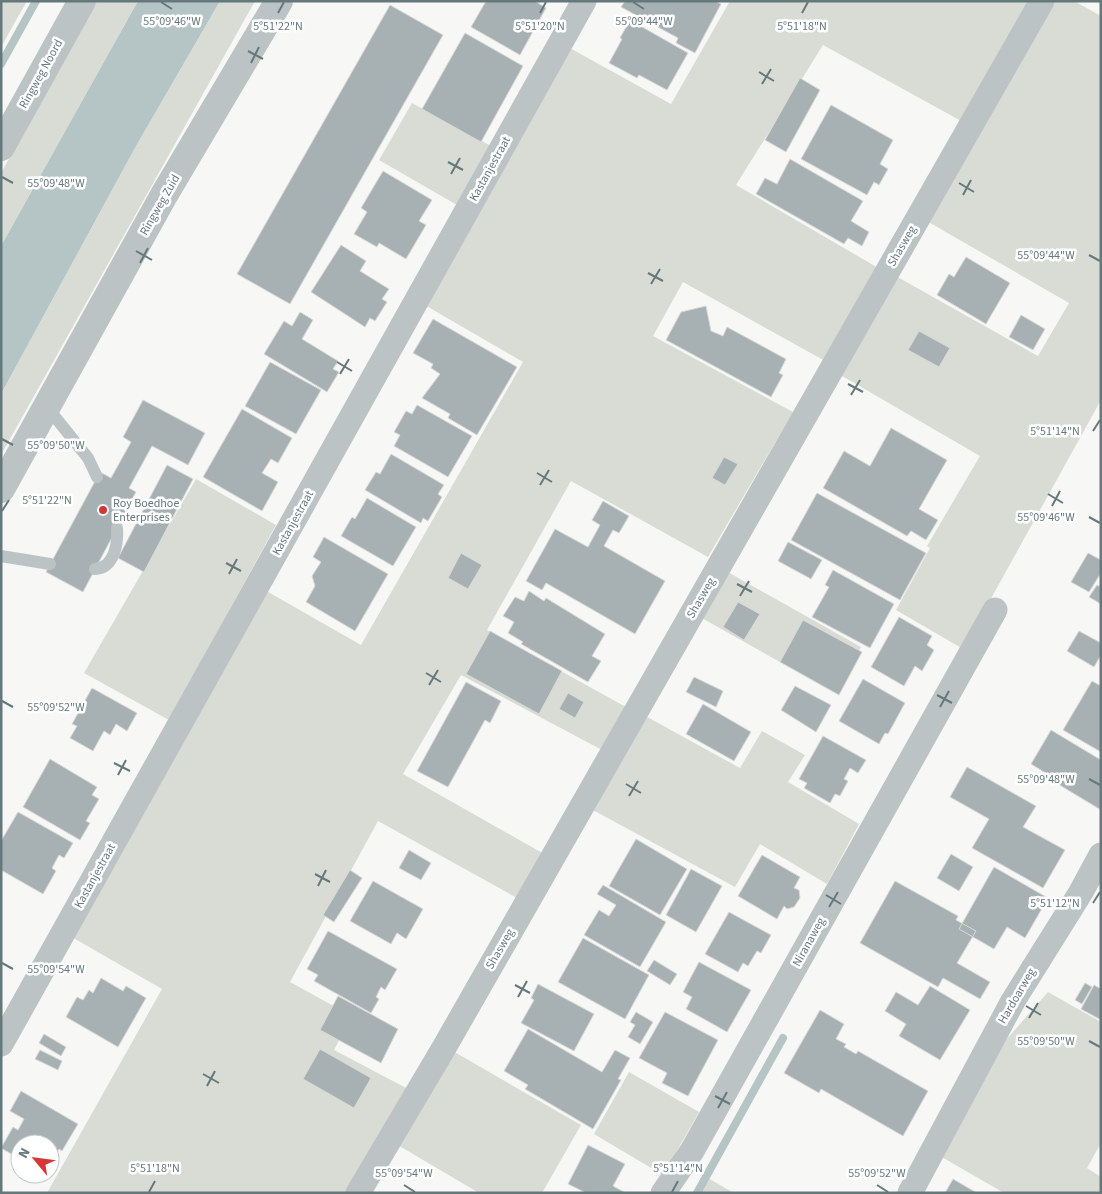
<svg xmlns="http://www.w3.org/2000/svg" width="1102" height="1194" font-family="'Source Sans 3',sans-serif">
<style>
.green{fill:#d9dcd4}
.water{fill:#b5c5c6}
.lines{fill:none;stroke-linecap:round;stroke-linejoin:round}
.stream{stroke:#b5c5c6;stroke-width:8}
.building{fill:#a7b1b3;stroke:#d9d9d7}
.service{stroke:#bcc3c4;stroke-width:12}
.minor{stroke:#bcc3c4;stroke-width:25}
.tertiary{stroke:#bcc3c4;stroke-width:28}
.ticks{fill:none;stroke:#65797d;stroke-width:2}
.poi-dot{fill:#d53738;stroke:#fff;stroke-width:2}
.labels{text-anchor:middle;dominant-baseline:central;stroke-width:5;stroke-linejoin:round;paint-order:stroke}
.street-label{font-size:12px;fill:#65797d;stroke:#fff}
.poi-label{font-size:12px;fill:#65797d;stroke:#fff;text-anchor:start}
.ticks-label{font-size:12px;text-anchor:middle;fill:#65797d;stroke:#fff;stroke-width:5;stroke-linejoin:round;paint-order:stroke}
</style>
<rect width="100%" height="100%" fill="#f7f7f5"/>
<path class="green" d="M1,1H27L1,47Z
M97,1H138L1,246V173Z
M220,1H255L1,455V394L136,146Z
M730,1H1031L963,122L823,45L736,185L880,269L827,362L683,282L653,336L793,412L708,557L571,481L487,630L626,707L602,750L461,675L403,774L544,854L517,898L378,821L290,982L352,1016L334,1050L410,1090L349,1193H47L162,989L70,936L263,589L361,645L523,362L423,304L568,47L671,104Z
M1054,1H1074L1101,16V400L963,649L896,610L930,548L927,546L980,456L837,373L894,275L1038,356L1069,303L925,220Z
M412,103L491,146L457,205L379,160Z
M196,479L276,525L169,720L84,673Z
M726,571L861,647L835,693L700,617Z
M640,713L740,768L762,731L805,755L788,782L859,824L827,884L760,844L735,887L591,809Z
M1048,992L1101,1022V1143L1087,1168L1101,1177V1193H1004L940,1156L991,1057Z
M451,1050L581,1125L542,1193H479L396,1144Z
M629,1072L699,1112L663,1175L594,1134Z
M706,1177L734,1193H697Z"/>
<path class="water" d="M138,1H220L136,146L1,394V246Z"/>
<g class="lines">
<path class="stream" d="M1,64L36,1
M697,1193L783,1038"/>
</g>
<path class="building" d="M486,1H535L546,8L520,55L471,27Z
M625,1H715L721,4L695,53L676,43L678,38L621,7Z
M390,5L443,35L290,304L237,274Z
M630,20L688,53L667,90L639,75L637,78L609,63L622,39L620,38Z
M465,33L523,66L481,142L422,109Z
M800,78L820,90L786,152L765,140Z
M831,105L893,140L880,164L888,169L879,185L874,182L867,195L801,159Z
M790,159L863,201L851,221L869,232L862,246L848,238L844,244L756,194L765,178L777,184Z
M383,171L432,200L419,221L426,225L406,259L379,243L377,247L354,234L367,212L361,208Z
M341,245L366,261L360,271L389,289L382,299L387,302L375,321L370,318L365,327L311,292Z
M966,257L1010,283L986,324L937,295L949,274L954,277Z
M706,306L711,331L723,336L727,327L786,359L779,373L783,375L771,397L666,340L681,312Z
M300,312L313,320L302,339L338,361L333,369L339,372L327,392L264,354L284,321L292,326Z
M1021,315L1045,329L1033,350L1009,337Z
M433,319L517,367L477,435L448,418L450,414L422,398L440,374L431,368L433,364L413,353Z
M919,331L950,348L939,367L908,350Z
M270,362L321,390L296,434L245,406Z
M143,400L205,433L188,465L152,446L129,488L136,492L83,592L46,572L100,472L111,478L131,442L123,437Z
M417,405L472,436L448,477L394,446L400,435L394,432L406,411L412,414Z
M242,409L292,438L278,463L271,459L262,473L278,482L262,511L203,477Z
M891,428L947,460L919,509L938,520L926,540L911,531L907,536L823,488L844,451L870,466Z
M391,454L444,485L438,494L442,497L428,521L423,518L421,523L365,490L376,472L380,474Z
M724,457L738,464L725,485L712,478Z
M167,465L193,479L144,572L118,558Z
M817,493L926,553L900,600L791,540Z
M367,498L416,527L393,566L341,536L352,517L355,519Z
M603,501L629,516L619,533L613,530L604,546L665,581L635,634L546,583L542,590L526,581L555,529L588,547L600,525L592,520Z
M324,537L388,574L355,631L306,602L315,586L312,576L321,562L313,557Z
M788,542L822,560L811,579L778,561Z
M461,553L482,565L468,589L448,578Z
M1088,553L1101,560V573L1089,592L1071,582Z
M833,570L894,604L870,648L812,617L829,587L825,585Z
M1097,585L1101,587V604L1089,597Z
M529,591L544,601L546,598L605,634L592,656L601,661L588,682L521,644L523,642L508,633L514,622L503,616L515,597L524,601Z
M738,602L760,614L744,640L723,627Z
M899,617L932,636L927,645L934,650L922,671L915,666L904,686L871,667Z
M803,620L862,652L839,695L780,662Z
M490,631L562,671L539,714L466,674Z
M1079,631L1101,643V655L1094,667L1067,651Z
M694,677L723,691L716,707L686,692Z
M863,679L905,703L888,734L885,733L879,744L839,721Z
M1092,681L1101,686V752L1063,730Z
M466,682L501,701L490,723L485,720L448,787L417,771Z
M795,686L831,705L816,732L781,710Z
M92,688L137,713L127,731L116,724L110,735L104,731L93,751L70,738L77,726L72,724Z
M568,693L584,702L575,718L559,709Z
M703,704L751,732L734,761L686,734Z
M1051,730L1101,760V810L1048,778L1049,775L1031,764Z
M823,736L866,760L858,773L850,768L844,779L848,781L840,796L835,794L830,803L804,788L807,783L799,779Z
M50,759L97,787L92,795L99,799L86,821L90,823L80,840L23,807Z
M967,767L1036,806L1023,827L1065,850L1043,888L972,848L989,819L950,797Z
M18,812L73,843L64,858L59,855L52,868L56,871L43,894L1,870V841Z
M636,839L687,869L660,915L609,886Z
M409,850L431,863L421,880L399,868Z
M951,854L973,867L959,891L937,878Z
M762,855L800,877L794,888L799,890L800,898L794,907L787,909L784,906L777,919L738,896Z
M994,867L1048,898L1025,938L1007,927L994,949L959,929Z
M691,869L722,886L696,932L666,915Z
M350,870L362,878L334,922L323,915Z
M373,881L423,909L406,939L397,933L391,944L350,921Z
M895,881L958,916L956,920L976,931L957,963L990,982L980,999L943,978L938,987L860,943Z
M603,885L666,922L640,967L584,935L599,910L609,916L616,905L597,894Z
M729,912L771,935L761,953L757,951L748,966L743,963L738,972L705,954Z
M328,931L397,969L385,990L381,987L376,997L379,999L371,1013L314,981L318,975L307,969Z
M583,938L649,975L625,1019L558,982Z
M654,960L677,974L670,985L647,971Z
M699,962L751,990L727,1032L686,1009L692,997L683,992Z
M101,978L123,991L126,986L146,998L118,1047L66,1017L77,997L83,1000L89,990L93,993Z
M1085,983L1092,987L1082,1004L1075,1000Z
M538,984L594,1014L574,1051L521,1023L534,1000L531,998Z
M1094,985L1101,989V1020L1081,1009Z
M930,986L970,1010L940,1060L899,1036L906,1024L885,1011L896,992L918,1005Z
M338,996L398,1029L381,1063L320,1030Z
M820,1010L844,1024L836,1039L846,1044L844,1047L856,1054L858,1051L928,1091L903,1136L821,1089L819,1093L784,1073Z
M636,1012L653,1022L640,1044L628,1037L635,1025L630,1022Z
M665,1012L718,1040L688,1096L662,1083L667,1073L639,1058Z
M528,1029L602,1072L615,1050L630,1058L618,1079L621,1080L593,1129L525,1089L528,1085L504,1071Z
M44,1034L66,1047L61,1056L39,1043Z
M320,1049L371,1078L354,1108L303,1079Z
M40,1050L62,1061L58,1070L35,1059Z
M21,1091L78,1124L62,1151L59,1149L50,1164V1144H20V1159L1,1148L13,1127L18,1130L24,1119L10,1111Z
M588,1145L625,1164L613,1186L626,1193H586L568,1184Z
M953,1179L977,1193H945Z"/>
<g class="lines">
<path class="service" d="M47,407L88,458L97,477
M1,556L50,564
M95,569C115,568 118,542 117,528"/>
<path class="minor" d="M1,1044L584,1
M358,1193L445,1046L1042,1
M663,1193L692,1151L995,610
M910,1193L1013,1001L1081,892L1101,855"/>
<path class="tertiary" d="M1,147L82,1
M1,489L164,195L279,1"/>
</g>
<path class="ticks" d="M161,2L172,9M633,2L644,9M278,13L284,2M540,13L546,2M802,13L808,2M248,51L263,59M251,63L259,47M759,72L774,81M762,84L771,69M448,162L463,170M451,174L460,158M2,177L13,183M959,183L974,192M963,195L971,180M136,251L152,260M1089,255L1100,261M140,263L148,248M648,273L663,281M651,284L660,269M337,362L352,371M340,374L349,359M848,384L863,392M851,395L860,380M1093,431L1100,420M2,439L13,445M537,473L552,482M540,485L549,470M1048,494L1063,503M1052,506L1060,491M2,511L9,500M1089,517L1100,523M226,563L241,571M229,574L237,559M737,584L752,592M740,596L749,581M426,673L441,682M429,685L438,670M937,695L952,703M2,701L13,707M940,707L949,691M114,763L130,771M118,775L126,760M1089,779L1100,785M626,784L641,793M629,796L638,781M315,874L330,882M318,886L326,870M826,895L841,904M1093,903L1100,892M829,907L838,892M2,963L13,969M515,985L530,993M518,997L527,981M1026,1006L1041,1015M1029,1018L1038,1003M1089,1041L1100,1047M203,1074L219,1083M207,1086L215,1071M715,1096L730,1104M718,1108L727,1092M404,1185L415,1192M877,1185L888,1192M149,1192L155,1181M672,1192L678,1181"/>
<circle class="poi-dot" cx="103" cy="510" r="5"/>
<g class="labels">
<g class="street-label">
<text transform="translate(41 74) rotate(-61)">Ringweg Noord</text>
<text transform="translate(490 169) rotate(-61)">Kastanjestraat</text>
<text transform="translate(160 205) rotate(-60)">Ringweg Zuid</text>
<text transform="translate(902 246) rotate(-60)">Shasweg</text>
<text transform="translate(293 523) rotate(-61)">Kastanjestraat</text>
<text transform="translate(701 598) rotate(-60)">Shasweg</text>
<text transform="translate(95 876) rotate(-61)">Kastanjestraat</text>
<text transform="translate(809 942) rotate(-61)">Niranaweg</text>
<text transform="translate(500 949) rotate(-60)">Shasweg</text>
<text transform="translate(1017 996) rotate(-60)">Hardoarweg</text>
</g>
<g class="poi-label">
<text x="113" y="503">Roy Boedhoe<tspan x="113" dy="14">Enterprises</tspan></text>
</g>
</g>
<g class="ticks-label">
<text x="172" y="25">55°09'46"W</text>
<text x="644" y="25">55°09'44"W</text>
<text x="278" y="30">5°51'22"N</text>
<text x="540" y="30">5°51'20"N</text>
<text x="802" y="30">5°51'18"N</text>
<text x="56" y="187">55°09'48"W</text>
<text x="1046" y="259">55°09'44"W</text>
<text x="1055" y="435">5°51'14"N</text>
<text x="56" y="449">55°09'50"W</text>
<text x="47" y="504">5°51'22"N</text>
<text x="1046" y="521">55°09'46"W</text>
<text x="56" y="711">55°09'52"W</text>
<text x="1046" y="783">55°09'48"W</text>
<text x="1055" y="907">5°51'12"N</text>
<text x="56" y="973">55°09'54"W</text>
<text x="1046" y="1045">55°09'50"W</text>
<text x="155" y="1172">5°51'18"N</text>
<text x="678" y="1172">5°51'14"N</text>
<text x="404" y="1177">55°09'54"W</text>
<text x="877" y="1177">55°09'52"W</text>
</g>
<rect width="1102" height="1194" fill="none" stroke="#65797d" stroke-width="5"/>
<g transform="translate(35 1159) rotate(299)"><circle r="24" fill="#ffffff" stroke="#c1c9cb"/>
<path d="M0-4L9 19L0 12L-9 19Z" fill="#d53738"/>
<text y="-8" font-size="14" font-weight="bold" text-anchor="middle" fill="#65797d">N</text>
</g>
</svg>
